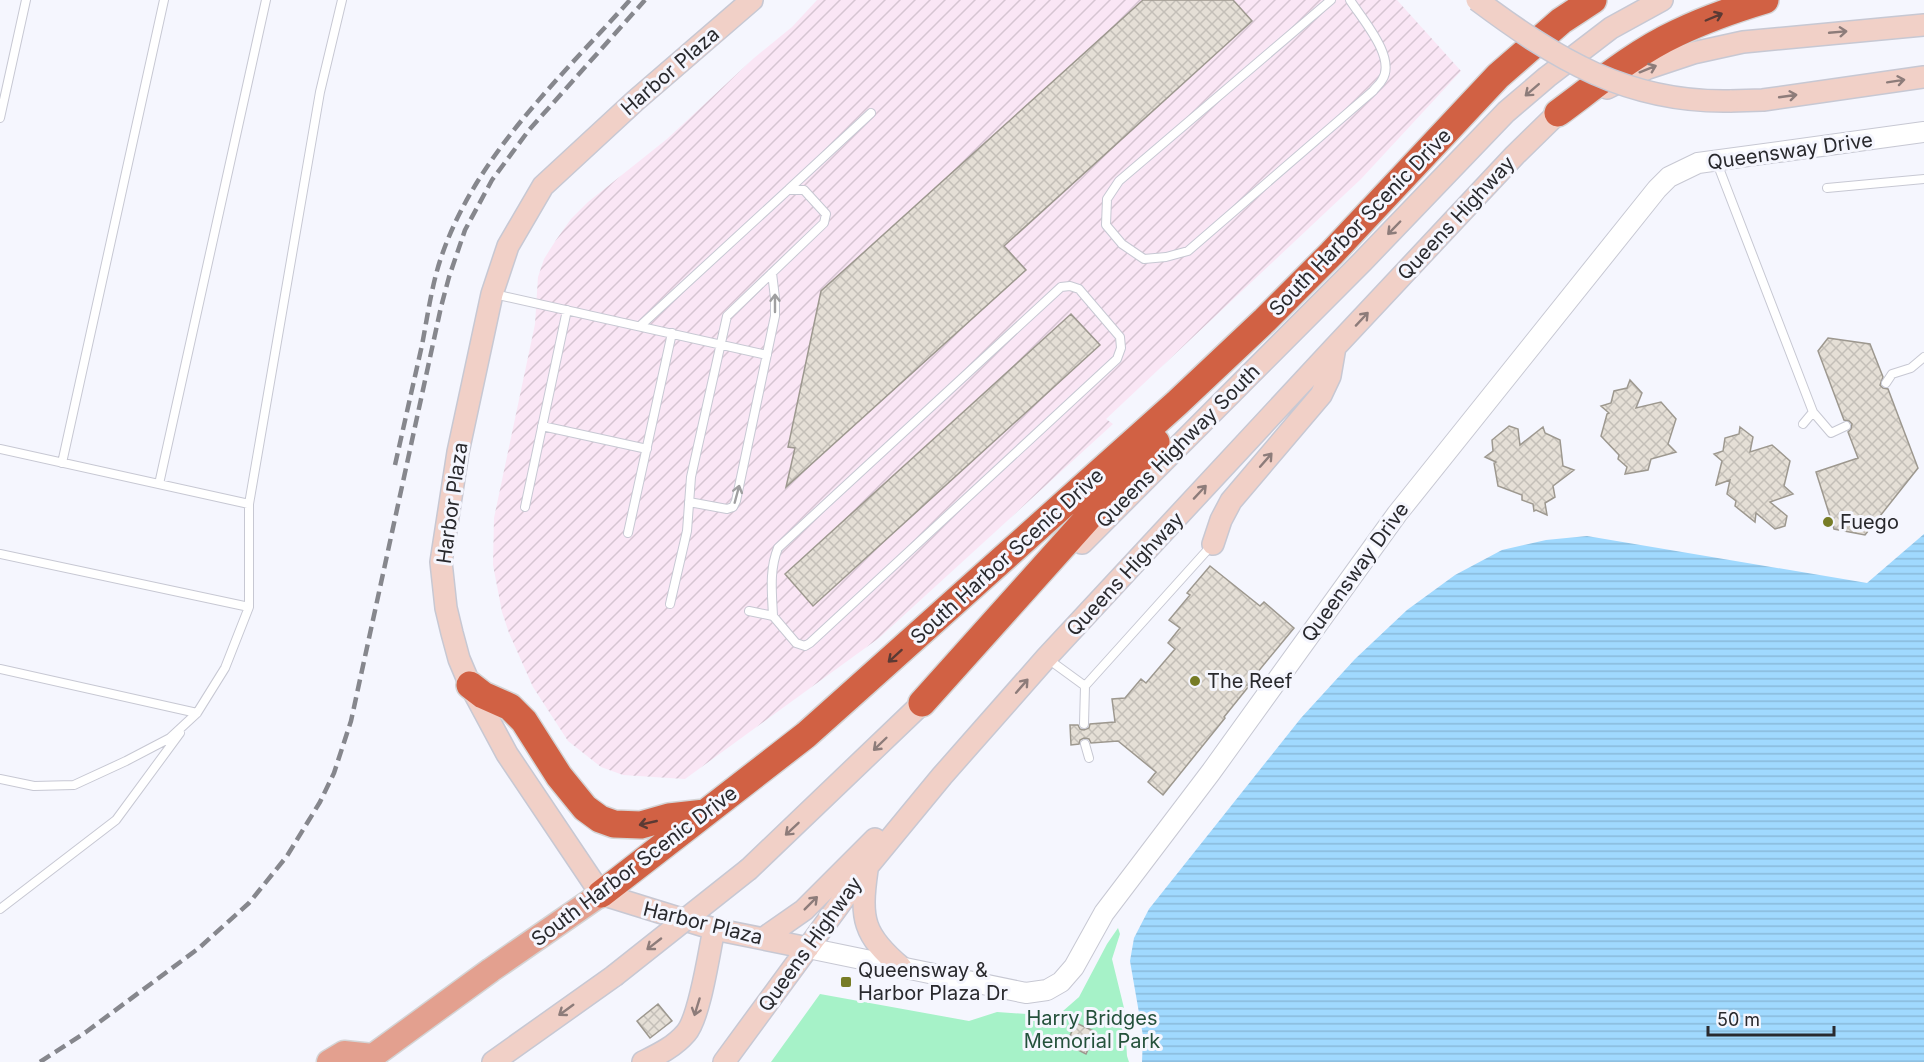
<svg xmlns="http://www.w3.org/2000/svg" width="1924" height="1062" font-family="Inter,sans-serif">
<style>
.industrial{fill:url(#industrial-furrows)}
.green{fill:#a6f2c8}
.water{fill:url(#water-rules)}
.building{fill:url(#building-cross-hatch);stroke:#9d988f;stroke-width:1.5}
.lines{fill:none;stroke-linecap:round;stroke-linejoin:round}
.service-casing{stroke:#c7c8d3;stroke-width:10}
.tertiary-casing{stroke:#c7c8d3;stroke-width:22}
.secondary-casing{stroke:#c7c8d3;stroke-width:24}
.primary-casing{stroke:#d4d4d5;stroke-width:27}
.motorway-casing{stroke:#d4d4d5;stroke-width:30}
.service{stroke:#fff;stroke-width:8}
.tertiary{stroke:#fff;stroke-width:20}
.secondary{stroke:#f1d0c7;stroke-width:21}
.primary{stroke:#e3a08f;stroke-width:24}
.motorway{stroke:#d16144;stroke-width:27}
.rail{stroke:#86878d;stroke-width:4.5;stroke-dasharray:12 6;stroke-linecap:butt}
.secondary-bridge-casing{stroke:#c7c8d3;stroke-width:24;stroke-linecap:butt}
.secondary-bridge{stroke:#f1d0c7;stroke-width:21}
.oneway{stroke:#5b3a34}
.oneway2{stroke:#8d7c7a}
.oneway3{stroke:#9f9fa0}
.poi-dot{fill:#777c26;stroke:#f5f6fe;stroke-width:2}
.labels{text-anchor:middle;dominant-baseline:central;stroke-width:6;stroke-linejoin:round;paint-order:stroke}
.street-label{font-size:20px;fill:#29292d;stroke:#f5f6fe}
.poi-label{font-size:20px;fill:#29292d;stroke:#f5f6fe;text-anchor:start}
.park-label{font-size:20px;fill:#24513b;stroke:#f5f6fe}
</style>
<defs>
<pattern id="industrial-furrows" width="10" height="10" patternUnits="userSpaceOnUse" patternTransform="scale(1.5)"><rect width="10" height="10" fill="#fae6f5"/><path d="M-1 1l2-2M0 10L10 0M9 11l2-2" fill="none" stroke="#d6c5d2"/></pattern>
<pattern id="water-rules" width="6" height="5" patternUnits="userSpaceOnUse" patternTransform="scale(1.5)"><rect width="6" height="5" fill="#a0d9fe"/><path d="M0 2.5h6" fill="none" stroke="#8abada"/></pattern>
<pattern id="building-cross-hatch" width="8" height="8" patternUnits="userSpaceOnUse" patternTransform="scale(1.5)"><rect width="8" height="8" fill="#e5dfd6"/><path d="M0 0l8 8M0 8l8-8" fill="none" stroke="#c4bfb8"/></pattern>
</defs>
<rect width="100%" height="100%" fill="#f5f6fe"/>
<path class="industrial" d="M817,0H1397L1461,71L1361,179L1106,419L1113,424L879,638L685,779L623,775L601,767L568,741L533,687L509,633L502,612L493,565L494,518L535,324L538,277L544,259L556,240L571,219L588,202L667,139L754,58L792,27Z"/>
<path class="green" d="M1118,928L1120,934L1112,959L1124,1008L1127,1056L1129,1062H771L820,994L969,1021L997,1012L1041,1015L1063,1011L1079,997L1107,944Z"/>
<path class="water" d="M1924,534V1062H1142L1143,1036L1130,961L1134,938L1149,909L1301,718L1355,659L1407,610L1455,575L1502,550L1546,540L1587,536L1867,583Z"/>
<path class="building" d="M1143,0H1233L1252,21L1004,246L1026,270L786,487L795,448L788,447L821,291Z
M1071,314L1100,345L813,606L785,574Z
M1828,338L1870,344L1883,377L1880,385L1883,388L1888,389L1918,468L1865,535L1834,529L1816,472L1858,458L1848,432L1851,429L1852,424L1849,421L1844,420L1818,351Z
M1630,380L1642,393L1636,408L1661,402L1676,419L1668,444L1676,452L1651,459L1648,470L1625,474L1627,467L1618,459L1619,455L1601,436L1607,414L1609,413L1601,406L1611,403L1614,391L1627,388Z
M1509,426L1518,429L1520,445L1543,427L1545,433L1560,440L1563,466L1574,470L1553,486L1555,497L1545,503L1547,515L1536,510L1534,511L1533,504L1522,500V495L1498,486L1494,463L1496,462L1485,457L1493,451L1492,440Z
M1740,427L1753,437L1750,452L1772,445L1790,461L1784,486L1793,494L1770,502L1787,516L1785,526L1775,529L1756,513L1755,522L1735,506L1736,501L1727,494L1730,480L1716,485L1722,461L1714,454L1723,451L1725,438L1739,434Z
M1210,566L1260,606L1264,602L1294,628L1247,685L1249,686L1224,717L1225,718L1163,795L1148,782L1156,772L1118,741L1091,743L1089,739L1084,738L1080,740L1079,744L1071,745L1070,725H1078L1080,729L1084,730L1089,728L1090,724L1115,722L1112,699L1125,698L1141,679L1146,683L1175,649L1168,643L1180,628L1169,620L1190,595L1187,593Z
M658,1004L672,1021L650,1038L637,1021Z
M1076,1023L1096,1032L1086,1054L1066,1044Z"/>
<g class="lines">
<defs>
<path id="service" d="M1331,0L1119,181L1107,199L1106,225L1122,244L1144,259L1166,257L1188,251L1373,91C1376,87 1380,84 1382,80C1397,58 1362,19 1350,0
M0,118L26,0
M1717,163L1813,412L1803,424
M1827,188L1924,179
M789,189L871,113
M494,294L767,355
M640,326L788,190H804L826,214L824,223L727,316L691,477L687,531L670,604
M1886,383L1892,374L1911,368L1924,357
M1813,412L1831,433L1846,426
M542,426L647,449
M0,449L249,504
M62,463L164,0
M159,484L266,0
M689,502L727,509L733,507L736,501L775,316V298L772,273
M525,507L567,310
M628,533L672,333
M0,554L249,607
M749,611L773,616L796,643L805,646L810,643L1117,359L1121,348L1120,337L1079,289L1070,286L1061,287L778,548C769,570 772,593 773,616
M1048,659L1085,686
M0,669L197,713
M1084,724L1085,686L1211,546
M1085,744L1089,758
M0,779L34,786L74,785L126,761L170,738L197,713L225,668L249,607V504L320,92L342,0
M0,909L116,820L180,733"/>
<path id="tertiary" d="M808,948L1026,993L1047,990L1061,982L1074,967L1104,913L1211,772L1397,514L1657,189L1669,177L1698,163L1924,132"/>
<path id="secondary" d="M752,0L635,101L543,186L508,246L492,294L458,452L441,562L446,608L452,633L459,659L470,685L507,754L601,894L714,929L808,948
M1607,88L1648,68L1693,53L1743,42L1924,25
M1730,101L1763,100L1924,77
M1082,543L1363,261L1506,112L1547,77L1611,28L1662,0
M1213,544L1221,520L1231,501L1321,395L1330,376L1335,347
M749,869L933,693
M867,870C860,919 863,935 901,967
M764,938L804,910L875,839
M493,1062L614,976
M643,1062C659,1054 674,1047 686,1033C700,1017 709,952 714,929
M724,1062L867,867L942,776L1046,658L1335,347L1515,155L1558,113L1571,106"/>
<path id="primary" d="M329,1062L344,1053L373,1056
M369,1062L373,1056L491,970L601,894"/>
<path id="motorway" d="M1558,113C1596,85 1634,53 1677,33C1706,19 1735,9 1765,0
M470,685L483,695L510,707L524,721L559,776L585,808L600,819L614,824L641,825L669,817L705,813
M922,703L1156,442
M601,894L806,735L1177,403L1265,320L1331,254L1498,76L1561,21L1593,0"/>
</defs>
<use href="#service" class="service-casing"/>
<use href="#tertiary" class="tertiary-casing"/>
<use href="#secondary" class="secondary-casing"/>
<use href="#primary" class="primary-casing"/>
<use href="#motorway" class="motorway-casing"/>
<use href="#service" class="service"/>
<use href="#tertiary" class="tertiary"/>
<use href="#secondary" class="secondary"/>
<use href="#primary" class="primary"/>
<use href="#motorway" class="motorway"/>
<path class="rail" d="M395,465C404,425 413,385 422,345C428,314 432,282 443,252C479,152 561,77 630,0
M40,1062L86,1032L199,948L249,903L287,856L320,802L334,773L351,721L441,307L449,277L465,230L492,180L529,130L645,0"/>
<defs>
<path id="secondary-bridge" d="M1477,0C1556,59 1627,103 1730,101
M614,976L749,869"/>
</defs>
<use href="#secondary-bridge" class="secondary-bridge-casing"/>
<use href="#secondary-bridge" class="secondary-bridge"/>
</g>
<defs><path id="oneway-shaft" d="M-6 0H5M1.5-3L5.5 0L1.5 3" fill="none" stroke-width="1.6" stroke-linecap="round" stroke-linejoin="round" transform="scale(1.5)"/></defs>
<g class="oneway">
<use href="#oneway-shaft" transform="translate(1714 17) rotate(-23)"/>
<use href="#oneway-shaft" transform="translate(895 656) rotate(138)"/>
<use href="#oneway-shaft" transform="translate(648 823) rotate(167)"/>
</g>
<g class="oneway2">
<use href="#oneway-shaft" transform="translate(1838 32) rotate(-5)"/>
<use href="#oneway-shaft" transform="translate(1648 69) rotate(-22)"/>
<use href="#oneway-shaft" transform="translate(1896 81) rotate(-9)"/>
<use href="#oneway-shaft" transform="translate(1532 90) rotate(139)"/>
<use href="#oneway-shaft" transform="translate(1788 96) rotate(-8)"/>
<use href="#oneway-shaft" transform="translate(1394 228) rotate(134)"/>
<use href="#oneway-shaft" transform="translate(1362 319) rotate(-47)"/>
<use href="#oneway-shaft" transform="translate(1266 460) rotate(-49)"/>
<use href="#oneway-shaft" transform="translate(1200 492) rotate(-47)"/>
<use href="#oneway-shaft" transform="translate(1022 686) rotate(-49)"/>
<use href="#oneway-shaft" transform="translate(880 744) rotate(136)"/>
<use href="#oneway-shaft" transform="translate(792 829) rotate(137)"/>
<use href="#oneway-shaft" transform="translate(811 903) rotate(-45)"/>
<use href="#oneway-shaft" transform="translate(654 944) rotate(142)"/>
<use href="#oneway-shaft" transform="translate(697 1007) rotate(107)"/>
<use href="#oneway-shaft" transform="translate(566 1010) rotate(144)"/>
</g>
<g class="oneway3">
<use href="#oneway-shaft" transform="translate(775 303) rotate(-90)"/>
<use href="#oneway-shaft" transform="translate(737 494) rotate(-75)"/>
</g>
<g class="poi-dot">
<circle cx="1828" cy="522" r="6"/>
<circle cx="1195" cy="681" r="6"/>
<rect x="840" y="976" width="12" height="12" rx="3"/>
</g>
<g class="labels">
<g class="street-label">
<text transform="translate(670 71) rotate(-41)">Harbor Plaza</text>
<text transform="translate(1790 151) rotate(-8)">Queensway Drive</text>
<text transform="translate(1456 218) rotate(-47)">Queens Highway</text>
<text transform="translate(1360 222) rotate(-46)">South Harbor Scenic Drive</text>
<text transform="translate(1178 446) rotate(-45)">Queens Highway South</text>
<text transform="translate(452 503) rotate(-82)">Harbor Plaza</text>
<text transform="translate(1007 556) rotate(-42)">South Harbor Scenic Drive</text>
<text transform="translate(1355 572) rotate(-54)">Queensway Drive</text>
<text transform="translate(1125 574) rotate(-47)">Queens Highway</text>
<text transform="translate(634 866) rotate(-37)">South Harbor Scenic Drive</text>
<text transform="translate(703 923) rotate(14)">Harbor Plaza</text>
<text transform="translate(810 944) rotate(-54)">Queens Highway</text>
</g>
<g class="poi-label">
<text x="1840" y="522">Fuego</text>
<text x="1207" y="681">The Reef</text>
<text x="858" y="970">Queensway &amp;<tspan x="858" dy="23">Harbor Plaza Dr</tspan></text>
</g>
<g class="park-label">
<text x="1092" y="1018">Harry Bridges<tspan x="1092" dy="23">Memorial Park</tspan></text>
</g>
</g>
<path d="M1708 1026v9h126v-9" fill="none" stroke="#29292d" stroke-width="3"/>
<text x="1717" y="1026" font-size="18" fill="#29292d" stroke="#f5f6fe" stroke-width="4.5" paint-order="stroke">50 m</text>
</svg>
